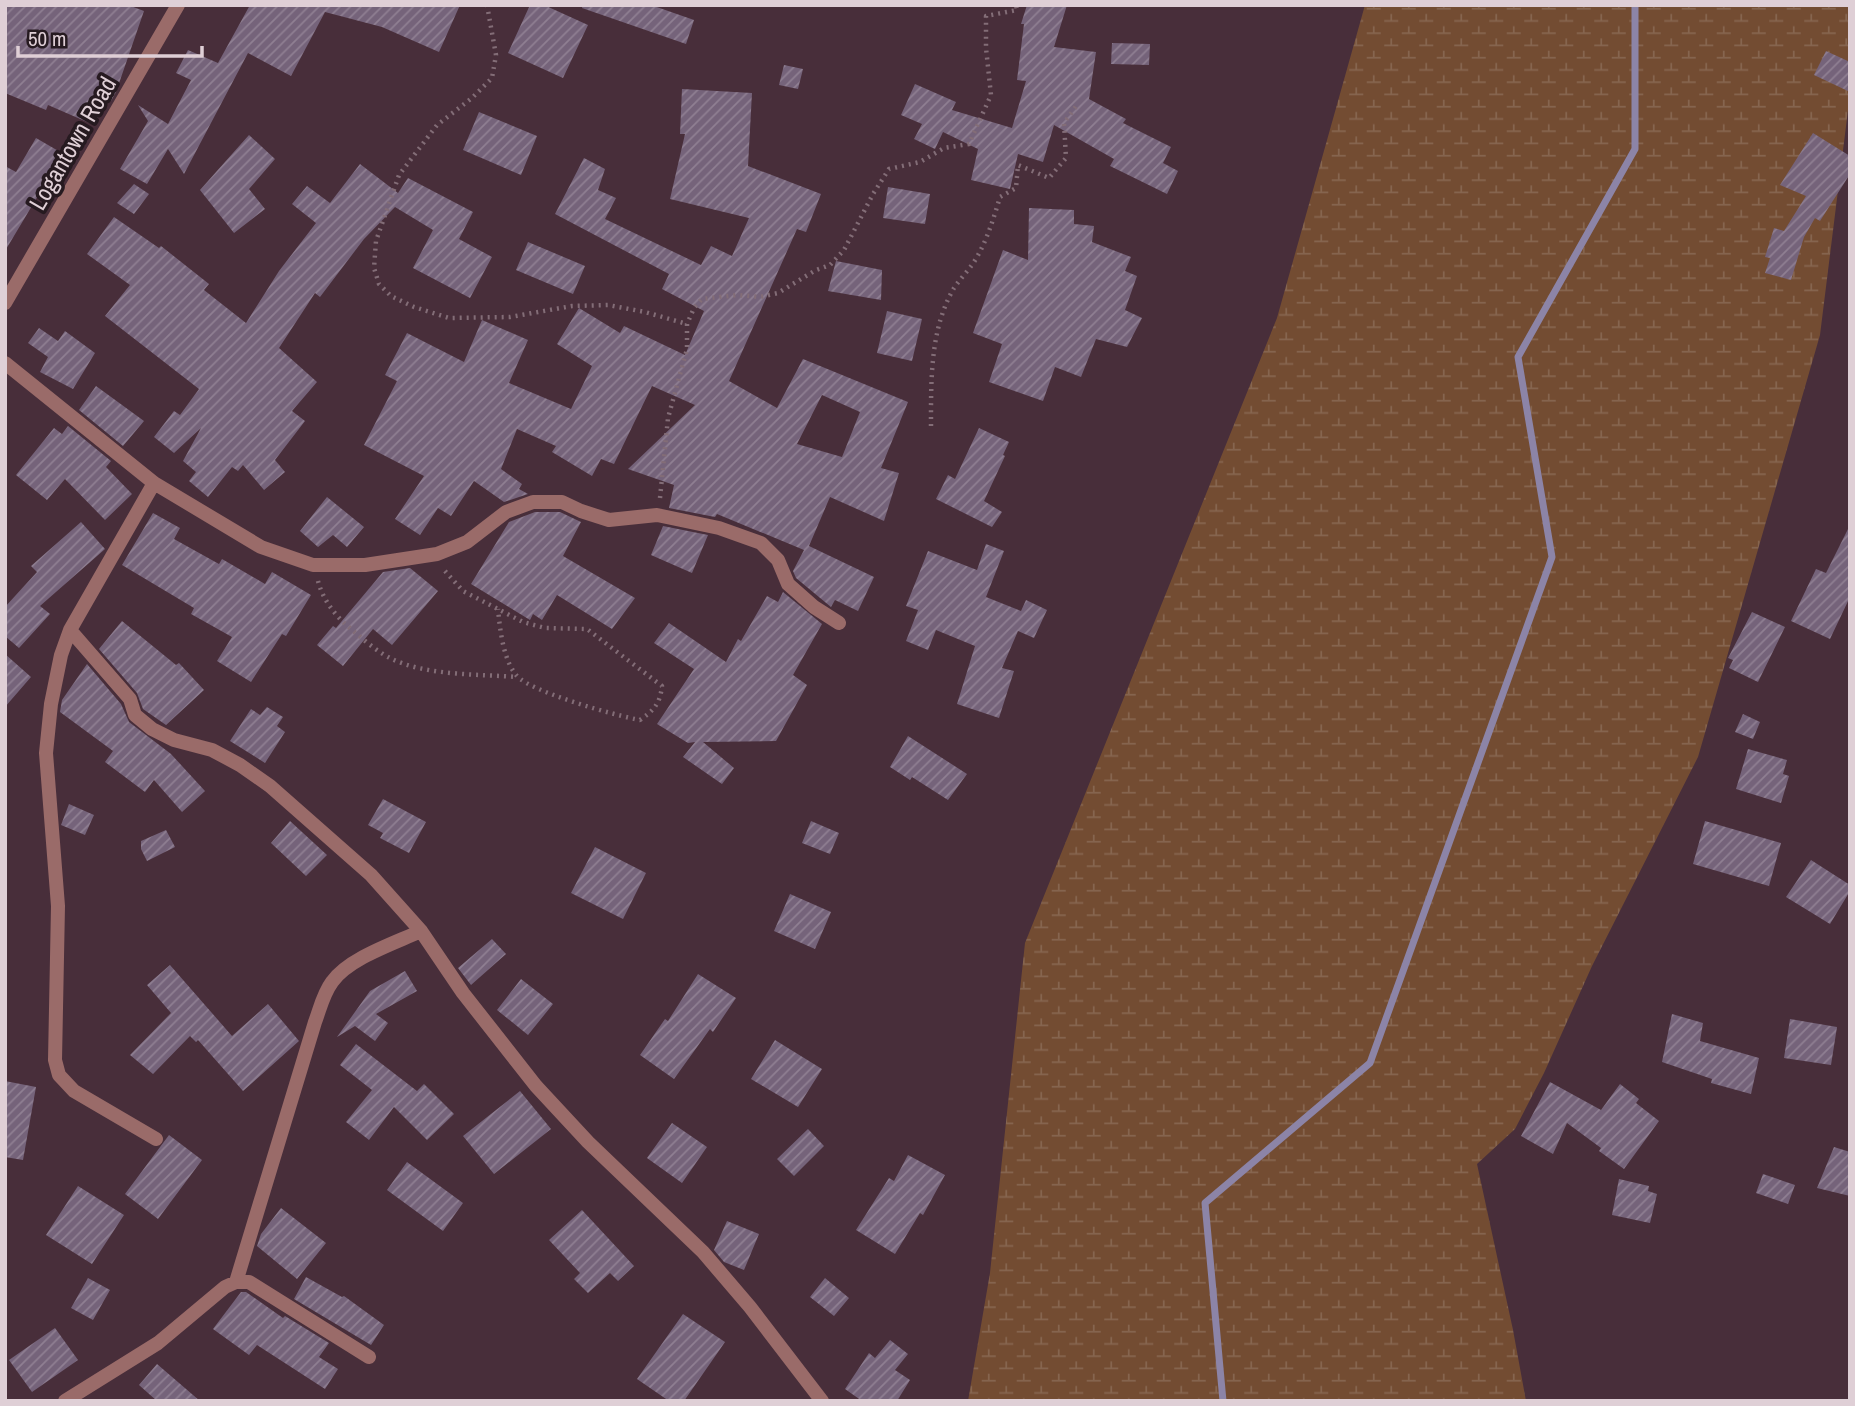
<svg xmlns="http://www.w3.org/2000/svg" width="1855" height="1406" font-family="'Archivo Narrow',sans-serif">
<style>
.wetland{fill:url(#wetland-marsh)}
.lines{fill:none;stroke-linecap:round;stroke-linejoin:round}
.stream{stroke:#8c84a7;stroke-width:7}
.building{fill:url(#building-hatch);fill-rule:evenodd}
.path{stroke:#836d77;stroke-width:4.5;stroke-dasharray:2 5;stroke-linecap:butt}
.minor{stroke:#9a6b69;stroke-width:14}
.tertiary{stroke:#9a6b69;stroke-width:14}
.labels{text-anchor:middle;dominant-baseline:central;stroke-width:7;stroke-linejoin:round;paint-order:stroke}
.street-label{font-size:24px;fill:#dfcfd6;stroke:#261a20}
</style>
<defs>
<pattern id="wetland-marsh" width="20" height="14" patternUnits="userSpaceOnUse" patternTransform="scale(1.75)"><rect width="20" height="14" fill="#734c32"/><path d="M1 5h8M5 5V1M11 12h8M15 12V8" fill="none" stroke="#86654f"/></pattern>
<pattern id="building-hatch" width="6" height="6" patternUnits="userSpaceOnUse" patternTransform="scale(1.75)"><rect width="6" height="6" fill="#75637a"/><path d="M-1 1l2-2M0 6l6-6M5 7l2-2" fill="none" stroke="#8f7f92"/></pattern>
</defs>
<rect width="100%" height="100%" fill="#482e3a"/>
<path class="wetland" d="M1365,5H1850V94L1820,335L1698,757L1592,966L1544,1073L1515,1129L1477,1164L1513,1330L1526,1401H968L990,1273L1025,943L1277,318Z"/>
<g class="lines">
<path class="stream" d="M1223,1401L1205,1203L1370,1063L1552,557L1518,357L1635,149V5"/>
</g>
<path class="building" d="M5,5H128L144,11L116,92L111,101L106,99L94,125L48,105L46,110L5,93Z
M250,5H460L439,52L382,27L325,12L291,76L248,53L184,174L168,149L147,184L120,169L148,121L138,105L168,124L191,80L176,73L188,50L218,63Z
M530,5H544L588,25L563,78L508,53Z
M583,5H651L694,20L686,44L582,8Z
M1027,5H1067L1054,47L1096,52L1089,99L1126,119L1123,123L1171,147L1163,163L1178,171L1167,194L1110,166L1114,159L1054,125L1043,162L1018,154L1010,189L971,180L978,149L943,132L935,149L914,139L922,124L901,115L915,84L956,102L952,110L1012,128L1026,81L1017,80L1024,24H1021Z
M1112,43L1150,44L1149,65L1111,64Z
M1826,51L1850,62V92L1814,75Z
M784,65L803,69L798,89L779,85Z
M682,89L752,93L748,166L821,194L806,232L797,229L729,381L777,408L803,359L908,402L881,468L899,473L884,521L830,497L809,546L874,577L858,611L835,600L831,607L796,578L793,571L804,550L717,514L715,517L669,508L674,485L628,469L695,405L652,386L614,464L601,459L592,476L552,452L556,446L517,429L501,469L522,484L519,489L528,494L504,502L474,481L451,516L438,508L420,535L395,519L424,476L364,445L397,381L385,375L407,333L464,362L482,320L528,340L509,383L571,409L592,366L557,344L579,308L620,333L624,326L685,355L704,311L662,289L669,274L555,214L584,158L605,169L598,190L616,198L605,219L701,265L711,246L732,256L749,218L670,199L685,134H680ZM822,395L860,412L842,457L797,444Z
M479,112L537,136L521,175L463,150Z
M1813,133L1850,156V174L1820,221L1815,218L1804,237L1791,280L1765,273L1770,258L1765,257L1774,228L1784,231L1806,196L1780,185Z
M249,135L275,159L249,189L265,209L234,233L200,190Z
M36,138L74,160L63,180L51,174L5,251V166L16,172Z
M360,164L398,193L408,178L473,212L459,239L492,257L470,298L413,268L433,230L395,207L364,239L320,297L315,293L279,348L317,382L292,411L305,421L275,460L285,472L264,490L243,465L238,471L232,467L208,497L189,481L196,472L183,461L201,428L174,453L154,437L174,411L180,415L199,389L105,316L130,285L87,254L114,217L159,248L161,246L209,284L204,290L246,323L279,271L316,223L292,204L307,186L330,203Z
M134,184L149,194L134,214L117,203Z
M888,187L930,194L925,224L883,218Z
M1029,208L1074,210V224L1094,226L1092,242L1131,257L1125,271L1137,276L1125,310L1142,318L1127,347L1096,339L1081,377L1055,367L1043,401L989,382L1002,344L973,333L1003,250L1028,260Z
M528,242L585,266L573,294L516,270Z
M836,261L882,270L881,300L828,291Z
M887,311L922,319L912,361L877,353Z
M39,328L58,341L65,331L95,353L73,389L40,372L48,357L28,343Z
M96,386L144,421L123,446L79,410Z
M68,426L111,461L106,467L132,494L105,520L65,479L47,500L16,475L54,428L62,434Z
M979,428L1009,442L1003,455L1005,456L984,501L1002,512L992,527L936,499L948,475L955,479Z
M327,497L364,527L347,547L333,535L318,547L300,531Z
M535,512H560L581,522L563,556L635,598L612,629L557,595L542,620L533,614L530,620L471,584L509,522Z
M153,513L180,528L174,539L219,564L222,559L265,584L272,572L311,595L286,636L282,634L251,682L217,661L232,637L191,614L194,608L122,565Z
M81,522L105,549L40,606L50,614L19,648L5,636V607L37,572L31,566Z
M1850,525V597L1830,639L1791,621L1816,569L1826,573Z
M663,526L708,535L692,573L651,555Z
M986,544L1004,551L986,597L1021,611L1026,600L1047,610L1034,638L1018,631L1002,668L1014,671L999,718L957,704L975,646L936,630L928,650L906,641L918,610L906,606L928,551L977,570Z
M410,568L438,591L392,645L373,629L343,666L317,645L333,626L336,628L383,572Z
M783,592L822,624L793,675L807,685L776,741L703,742L734,768L722,784L683,757L695,742L688,743L657,724L694,669L654,643L669,623L726,662L738,639L741,641L767,596L778,602Z
M1752,612L1785,627L1758,682L1729,668L1733,660L1728,658Z
M122,621L176,665L179,663L204,690L166,725L143,709L137,693L99,649Z
M5,654L31,677L5,707Z
M87,664L121,704L129,722L171,754L205,791L182,812L154,780L145,792L105,762L113,751L60,712L62,700Z
M267,707L283,717L277,726L285,732L265,763L230,741L251,709L260,715Z
M1743,714L1760,722L1753,739L1735,732Z
M908,736L967,774L948,800L912,777L910,780L890,767Z
M1748,749L1787,760L1783,774L1789,776L1781,803L1736,789Z
M383,799L426,822L409,853L380,838L383,833L368,825Z
M69,804L94,815L85,835L61,825Z
M290,821L327,855L306,876L271,843Z
M811,821L839,833L830,854L802,843Z
M1705,821L1781,843L1769,886L1693,864Z
M166,830L175,847L147,861L141,849V841Z
M595,847L646,873L623,919L571,893Z
M1811,860L1850,885V891L1830,924L1786,897Z
M790,894L831,912L815,949L774,931Z
M492,939L506,954L471,985L458,968Z
M170,965L232,1036L268,1004L299,1041L243,1091L198,1040L196,1042L190,1036L153,1074L130,1055L171,1013L147,985Z
M405,971L417,991L376,1014L388,1023L375,1041L355,1026L337,1037L370,991Z
M698,974L736,998L713,1032L710,1029L674,1079L640,1055L665,1019L668,1021Z
M521,979L553,1004L528,1035L497,1010Z
M1672,1014L1703,1023L1700,1041L1759,1058L1751,1094L1711,1083L1712,1079L1662,1062Z
M1790,1019L1837,1027L1831,1065L1784,1058Z
M775,1040L822,1069L798,1107L751,1079Z
M356,1044L417,1091L424,1084L454,1114L427,1140L394,1107L369,1140L346,1122L372,1090L340,1065Z
M5,1081L36,1087L23,1160L5,1157Z
M1550,1082L1601,1110L1620,1084L1639,1099L1636,1103L1659,1121L1624,1169L1599,1151L1601,1148L1567,1123L1553,1154L1521,1136Z
M520,1091L551,1129L494,1174L463,1136Z
M672,1123L707,1147L682,1183L647,1158Z
M808,1129L824,1146L794,1176L777,1159Z
M169,1135L202,1160L158,1219L125,1194Z
M1834,1147L1850,1152V1196L1817,1188Z
M908,1155L945,1175L923,1215L920,1213L895,1254L856,1230L889,1178L894,1181Z
M407,1162L463,1203L443,1231L387,1190Z
M1763,1174L1795,1185L1788,1204L1756,1193Z
M1619,1179L1649,1186L1648,1191L1657,1194L1650,1223L1612,1215Z
M78,1186L124,1215L92,1264L46,1235Z
M281,1208L326,1243L297,1279L257,1246L261,1234Z
M582,1210L634,1266L618,1281L610,1273L588,1293L574,1279L580,1273L549,1240Z
M727,1221L759,1234L744,1270L724,1262L714,1250Z
M306,1277L342,1297L344,1296L384,1325L371,1345L294,1299Z
M88,1278L110,1290L93,1320L71,1308Z
M825,1278L849,1298L834,1316L810,1297Z
M241,1292H246L283,1318L285,1316L329,1343L319,1357L338,1369L325,1389L257,1345L249,1355L213,1329Z
M683,1314L725,1342L684,1401H669L637,1379Z
M55,1328L78,1360L32,1392L9,1360Z
M890,1340L908,1354L895,1370L910,1380L897,1401H862L845,1389L869,1353L875,1358Z
M157,1364L200,1401H157L139,1385Z"/>
<g class="lines">
<path class="path" d="M487,5L496,55L492,78L472,98L437,125L399,175L376,241L374,268L379,284L391,296L414,307L449,318L510,317L572,306L608,305L645,312L687,324
M931,426C931,380 930,329 954,288C960,279 968,271 974,262C987,241 993,220 1000,197L1016,188L1018,165L1049,178L1066,158L1064,123L1077,105
M660,498L668,418L687,349V324L694,308L702,299L738,295L760,297L778,293L816,270L830,265L844,250L873,194L889,169L920,162L944,148L969,144L991,95L986,48V16L1017,10L1016,5
M445,571L463,591L523,622L545,628L587,629L662,686C660,704 654,710 640,720C617,716 531,692 517,676C503,660 500,629 498,609
M318,581C323,600 336,617 351,629C363,639 376,651 390,658C425,676 479,674 517,677"/>
<path class="minor" d="M5,363L154,483L261,547L313,565H365L437,554L467,542L506,512L533,502H562L581,511L609,520L657,515L719,528L761,543L778,560L788,584L814,607L839,623
M154,483L70,630L61,655L51,704L46,753L58,906L55,1060L59,1075L74,1091L156,1139
M70,630L130,699L135,715L152,729L174,740L212,750L240,765L270,786L371,875L421,931L463,993L536,1086L588,1142L703,1252L750,1307L822,1401
M236,1282L315,1022C320,1009 323,994 332,982C349,958 395,943 421,931
M65,1401L158,1343L225,1287L236,1282H249L369,1357"/>
<path class="tertiary" d="M5,303L178,5"/>
</g>
<g class="labels">
<g class="street-label">
<text transform="translate(72 143) rotate(-60)">Logantown Road</text>
</g>
</g>
<rect width="1855" height="1406" fill="none" stroke="#dfcfd6" stroke-width="14"/>
<path d="M18 46v10h184v-10" fill="none" stroke="#dfcfd6" stroke-width="3.5"/>
<text x="28" y="46" font-size="21" fill="#dfcfd6" stroke="#261a20" stroke-width="5" paint-order="stroke">50 m</text>
</svg>
